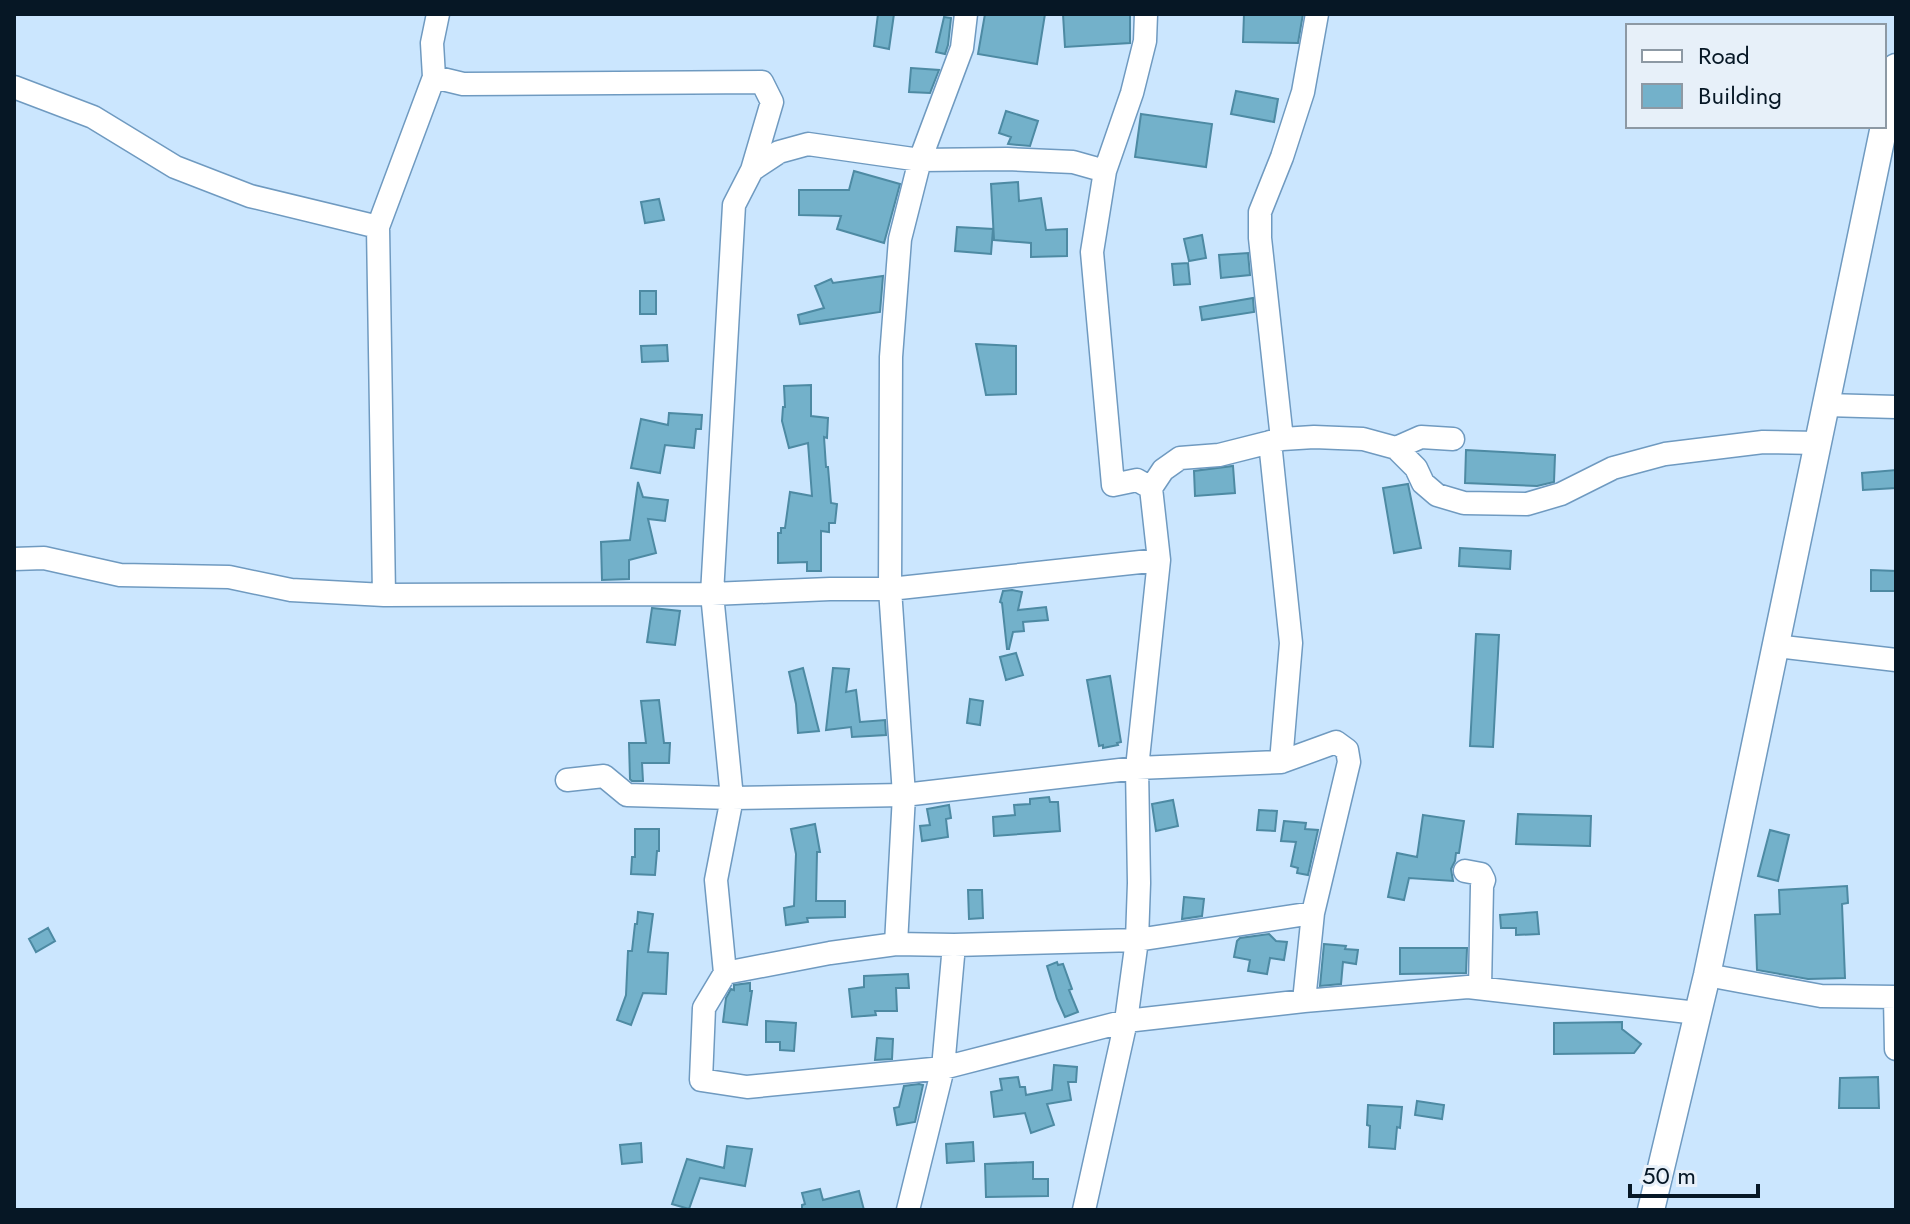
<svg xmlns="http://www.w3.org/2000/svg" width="1910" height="1224" font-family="Jost,sans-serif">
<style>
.building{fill:#73b1ca;stroke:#4d8aa3;stroke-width:2}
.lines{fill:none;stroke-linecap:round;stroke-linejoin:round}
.minor-casing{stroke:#6f9ac0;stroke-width:25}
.major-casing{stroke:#6f9ac0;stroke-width:29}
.minor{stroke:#fff;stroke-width:22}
.major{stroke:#fff;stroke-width:26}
</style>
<rect width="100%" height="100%" fill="#cbe6fe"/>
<path class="building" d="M878,14H894L889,49L874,46Z
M985,14H1045L1037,64L978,54Z
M1063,14H1130V43L1065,47Z
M1244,14H1303L1298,43L1243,42Z
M944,17L951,18L948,45L945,54L936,52Z
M911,68L939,70L930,93L909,92Z
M1236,91L1278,99L1274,122L1231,114Z
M1006,111L1038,121L1030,146L1008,144L1011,137L999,133Z
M1141,114L1212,124L1206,167L1135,157Z
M854,171L900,184L884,243L837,229L841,216L799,215V190H849Z
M1018,182L1019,201L1041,198L1046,230L1067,229V256L1031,257V243L994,240L991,184Z
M659,199L664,220L645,223L641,202Z
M957,227L993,229L991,254L955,251Z
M1202,235L1206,258L1189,261L1184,239Z
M1248,253L1250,275L1221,278L1219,255Z
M1188,263L1190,284L1174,285L1172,264Z
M883,276L880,312L800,324L798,315L824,308L815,286L831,279L833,283Z
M640,291H656V314H640Z
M1253,298L1254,312L1202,320L1200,307Z
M976,344L1016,346V394L986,395Z
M667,345L668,361L642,362L641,346Z
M811,385V416L828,418L827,438L824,437L826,467H828L831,503L837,504L835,523H829V532L821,531V571H807V562L778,563V533H781V528H785L790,492L812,496L808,443L789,448L782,421L783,407H785L784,386Z
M669,413L702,415L701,429H696L694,448L665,445L660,473L631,468L641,419L668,425Z
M1466,450L1555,455L1554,482L1537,486L1465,483Z
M1233,466L1235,493L1195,496L1194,471Z
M1896,470V488L1863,490L1862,473Z
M638,482L643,497L668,500L665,521L648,519L656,553L629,560V579L602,580L601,542L630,540Z
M1408,484L1421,548L1394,553L1383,488Z
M1460,548L1511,551L1510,569L1459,566Z
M1871,570L1896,571V591H1871Z
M1012,590L1022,592L1018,610L1046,607L1048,620L1023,622L1024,631L1013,632L1009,649H1007L1002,603L1000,602L1003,591Z
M652,608L680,611L675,645L647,642Z
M1476,634L1499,635L1493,747L1470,746Z
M1016,653L1023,675L1006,680L1000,657Z
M803,668L819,731L798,733L796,704L789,672Z
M833,668L849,669L846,692L856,690L860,722L885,720L886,735L852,737L851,727L826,730Z
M1110,676L1121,742L1117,743L1118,745L1103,748V745L1099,746L1087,680Z
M970,699L983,701L980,725L967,723Z
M659,700L664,743H670L669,763H642L643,781H632L630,779L629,743H646L641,701Z
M1049,797L1050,802H1058L1060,831L994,836L993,817L1015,815L1014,805L1030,804V799Z
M1173,800L1178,826L1156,831L1152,804Z
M949,805L951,818L946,819L948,837L922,841L920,826L930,825L927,809Z
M1259,810L1277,811L1275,831L1257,830Z
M1518,814L1591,816L1590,846L1516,844Z
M1423,815L1464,821L1459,853H1456L1455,861L1451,869L1453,881L1409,878L1404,900L1388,897L1397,853L1417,857Z
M1284,821L1306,823L1305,829L1318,830L1308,875L1297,873L1298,868L1291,866L1296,842L1281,841Z
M815,824L820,852H817L816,901H845V917L807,918L808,922L786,925L784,908L794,906L796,854L791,829Z
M635,829H659V851H657L655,875L631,874L632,857H635Z
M1770,830L1789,835L1778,881L1758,876Z
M1847,886L1848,903L1842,904L1845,978L1808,979L1757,970L1755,915L1780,914L1779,890Z
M968,890H982L983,918L969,919Z
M1184,897L1204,899L1202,916L1182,919Z
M638,912L653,914L648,952L668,953L666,994L643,993L631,1025L617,1020L626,995L628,951H632L635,924H637Z
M1537,912L1539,934L1516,935V928H1501L1500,915Z
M48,928L55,941L36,952L29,939Z
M1269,934L1276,941L1287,942L1284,960L1270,958L1267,974L1248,971L1250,960L1234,957L1237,941L1240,938Z
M1324,944L1346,946L1345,949L1358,950L1356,964L1343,962L1341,984L1320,986Z
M1400,948H1467L1466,973L1400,974Z
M1057,962L1058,965L1063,964L1072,989L1069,990L1078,1012L1065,1017L1057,999L1047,966Z
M908,974L909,988H896L897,1011H875L876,1015L852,1017L849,989L864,987V976Z
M750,983V991H752L747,1025L723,1022L726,998L731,989L734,990V985Z
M766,1021L796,1023L794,1051L780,1050V1042H766Z
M1622,1022V1029L1641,1044L1634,1053L1554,1054V1023Z
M877,1038L893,1039L892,1059L875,1060Z
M1054,1065L1077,1067L1076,1082H1068L1071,1100L1047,1104L1054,1125L1031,1133L1025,1113L994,1117L991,1092L1002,1090L1000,1079L1018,1077L1020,1087H1025L1026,1095L1052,1090Z
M1878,1077L1879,1108H1839L1840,1078Z
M919,1084L923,1085L915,1122L897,1125L894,1108L899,1107L904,1086Z
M1417,1101L1444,1105L1442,1119L1415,1115Z
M1368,1105L1402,1107L1400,1128L1397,1127L1395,1149L1369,1147L1370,1126L1367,1125Z
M973,1142L974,1161L947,1163L946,1144Z
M641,1143L642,1162L622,1164L620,1145Z
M727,1146L752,1149L745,1186L700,1178L689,1209L672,1204L687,1159L724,1168Z
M1033,1162V1179H1048V1196L986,1197L985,1164Z
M820,1189L823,1200L859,1191L864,1210H802V1205L805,1204L802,1193Z"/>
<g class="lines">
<defs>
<path id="minor" d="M438,14L432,43L434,77L463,84L762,82L772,102L752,170
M14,87L93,117L175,167L250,196L378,227
M1105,171L1073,162L1007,159L920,160L808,144L779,152L752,170L734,205L712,594L732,798L716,880L725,973L704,1008L701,1080L747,1087L943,1068L1126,1021L1304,1001L1468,987L1697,1013
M1826,405L1896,407
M1282,439L1260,238V212L1282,157L1303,92L1317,14
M1270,442L1291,643L1281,762
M1396,448L1421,437L1453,439
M1151,488L1163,470L1180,458L1219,455L1282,439L1314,437L1363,439L1396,448L1416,468L1423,483L1437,495L1464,503L1527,504L1561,494L1613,468L1665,454L1763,442L1818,443
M14,559L44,558L120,575L229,577L291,590L384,595L712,594L830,589H890L1159,560
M384,595L378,227L434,77
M1776,646L1896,660
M567,780L604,776L627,795L732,798L904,795L1137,768L1281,762L1336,742L1347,750L1349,762L1313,913L1304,1001
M1465,871L1481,874L1484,880L1482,886L1480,988
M896,944L904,795L890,589L891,357L900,239L920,160L962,48L966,14
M725,973L830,953L896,944L954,945L1137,940L1313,913
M1707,975L1821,996L1896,997
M1895,997L1896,1049
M908,1210L943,1068L954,945
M1084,1210L1126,1021L1137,940L1139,883L1137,768L1159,560L1151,488L1137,480L1113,485L1092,252L1105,171L1132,93L1145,41L1146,14"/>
<path id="major" d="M1884,124L1896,67
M1651,1210L1707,975L1884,126"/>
</defs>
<use href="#minor" class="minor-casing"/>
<use href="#major" class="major-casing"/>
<use href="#minor" class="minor"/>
<use href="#major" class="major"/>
</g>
<rect width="1910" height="1224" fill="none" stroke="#061725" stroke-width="32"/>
<rect x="1626" y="24" width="260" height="104" fill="#e7f0f9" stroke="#8d99a4" stroke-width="2"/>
<rect x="1642" y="50" width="40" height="12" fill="#ffffff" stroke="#8d99a4" stroke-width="2"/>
<text x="1698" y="64" font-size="24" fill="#061725">Road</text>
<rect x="1642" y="84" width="40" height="24" fill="#73b1ca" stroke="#8d99a4" stroke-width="2"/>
<text x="1698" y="104" font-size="24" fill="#061725">Building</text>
<path d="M1630 1184v12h128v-12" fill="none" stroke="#061725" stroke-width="4"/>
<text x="1642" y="1184" font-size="24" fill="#061725" stroke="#e7f0f9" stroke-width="6" paint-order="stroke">50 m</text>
</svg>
